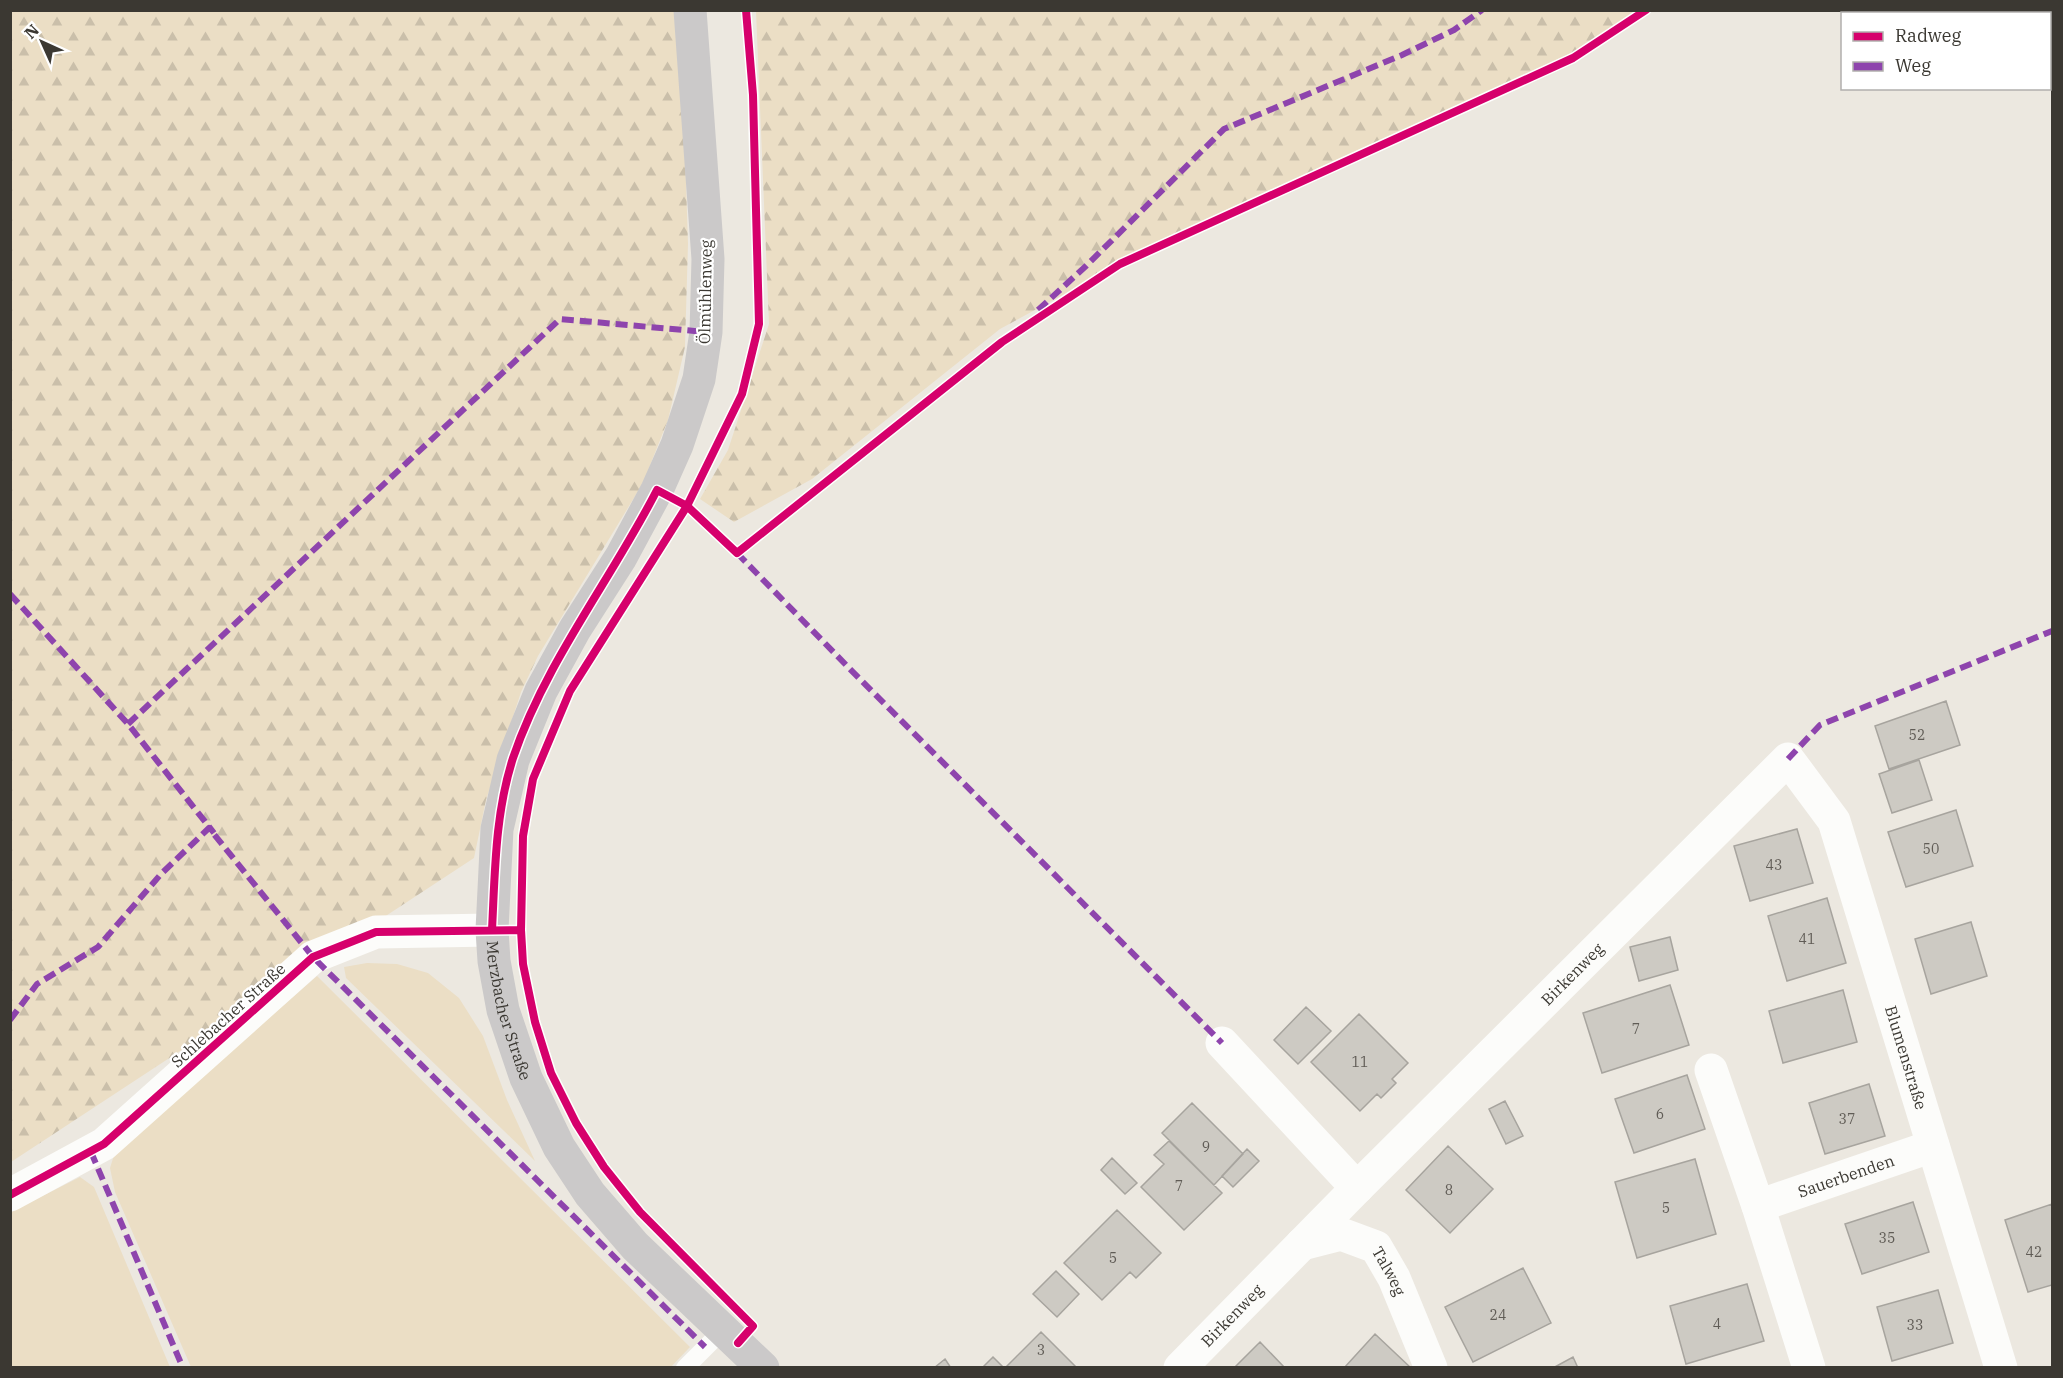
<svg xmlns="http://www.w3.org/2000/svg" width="2063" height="1378" font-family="'IBM Plex Serif',serif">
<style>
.green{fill:#ebdec5}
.forest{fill:url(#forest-firs)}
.building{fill:#cdcac3;stroke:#a7a49e;stroke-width:1.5}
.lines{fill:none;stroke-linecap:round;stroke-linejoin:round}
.lane{stroke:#fcfcfa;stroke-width:18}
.street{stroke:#fcfcfa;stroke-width:33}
.secondary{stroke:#cbc9c9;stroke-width:33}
.quiet{stroke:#8e44ad;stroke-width:6;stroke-dasharray:12 6;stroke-linecap:butt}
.cycleway-casing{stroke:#fff;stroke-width:11}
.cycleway{stroke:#d6006c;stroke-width:8}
.labels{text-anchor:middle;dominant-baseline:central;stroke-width:4.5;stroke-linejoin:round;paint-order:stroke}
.number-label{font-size:14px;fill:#605c56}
.street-label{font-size:16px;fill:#3b3832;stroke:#fff}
</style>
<defs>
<pattern id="forest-firs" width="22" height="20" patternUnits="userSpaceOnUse" patternTransform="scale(1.5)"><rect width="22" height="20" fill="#ebdec5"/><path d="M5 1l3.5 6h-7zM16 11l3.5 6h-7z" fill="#cabfaa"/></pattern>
</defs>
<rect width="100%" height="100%" fill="#ece8e0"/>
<path class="green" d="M367,963L397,964L428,973L459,998L483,1036L507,1100L535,1161L346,978L344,967Z
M317,976L690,1347L670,1368L191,1367L115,1192L110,1168L115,1152Z
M80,1177L94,1187L170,1367L11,1368V1212Z"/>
<path class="forest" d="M11,11H674L685,152L688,244L685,347L668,420L643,483L538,656L521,692L486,800L474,858L11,1162Z
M756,11V10L1646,11L1573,58L1120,264L1000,329L812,479L734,522L700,499L728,450L769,324Z"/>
<path class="building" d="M1946,701L1960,745L1889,769L1875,726Z
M1919,760L1932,800L1892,813L1879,774Z
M1956,810L1973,866L1906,887L1888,832Z
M1797,829L1813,883L1750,901L1734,846Z
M1827,898L1846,963L1787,981L1768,916Z
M1971,922L1987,976L1931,994L1915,939Z
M1670,937L1678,970L1639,981L1630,947Z
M1670,985L1689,1045L1602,1073L1583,1013Z
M1843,990L1857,1042L1783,1063L1769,1011Z
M1306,1007L1331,1031L1298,1064L1274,1040Z
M1359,1014L1408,1063L1392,1079L1396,1083L1381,1098L1377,1094L1360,1111L1311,1062Z
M1687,1075L1705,1129L1634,1153L1615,1099Z
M1869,1084L1885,1136L1825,1154L1809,1103Z
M1505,1101L1523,1136L1506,1144L1489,1109Z
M1192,1103L1243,1154L1214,1185L1162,1133Z
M1169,1141L1222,1193L1184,1230L1141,1187L1164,1164L1154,1155Z
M1448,1146L1493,1189L1450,1233L1406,1190Z
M1247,1149L1259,1161L1233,1187L1222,1176Z
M1112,1158L1137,1183L1125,1194L1101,1170Z
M1695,1159L1716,1234L1637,1258L1615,1182Z
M1913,1202L1929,1252L1862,1274L1845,1224Z
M2052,1204V1285L2028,1292L2005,1220Z
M1117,1210L1161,1253L1136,1278L1130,1272L1102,1300L1064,1263Z
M1523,1268L1551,1323L1473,1362L1445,1307Z
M1056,1271L1079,1294L1057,1317L1033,1294Z
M1747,1284L1764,1341L1686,1364L1670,1306Z
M1938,1290L1953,1343L1892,1361L1877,1307Z
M1041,1332L1077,1368H1005Z
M1375,1334L1411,1368H1344Z
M1260,1342L1285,1368H1234Z
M993,1357L1004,1368H982Z
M1573,1357L1578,1368H1553Z
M945,1359L951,1368H934Z"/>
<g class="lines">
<path class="lane" d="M685,1368L724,1329"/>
<g class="street">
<path d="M1222,1043L1357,1188"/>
<path d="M1711,1070L1758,1206L1809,1368"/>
<path d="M10,1195L104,1144L313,957L376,932L492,930"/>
<path id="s1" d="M1758,1206L1933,1146"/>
<path id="s2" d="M1302,1244L1341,1234L1376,1247L1394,1278L1431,1368"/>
<path id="s3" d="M1180,1368L1357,1188L1788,759L1834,821L2001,1368"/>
</g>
<path class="secondary" id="s4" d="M690,10L708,259L706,332L699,379L677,445L657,490L621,557L575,629L541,691L513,760L497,829L492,930L494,961L503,1010L526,1078L559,1147L590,1194L635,1246L763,1368"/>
<path class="quiet" d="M1038,310L1086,266L1224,129L1402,55L1454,30L1482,10
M737,553L849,668L1222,1043
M10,594L128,724L214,833
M128,724L560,319L706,332
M1788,759L1820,725L2052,631
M10,1020L37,984L98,947L161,874L209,828L313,957L705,1347
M91,1152L183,1368"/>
<defs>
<path id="cycleway" d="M492,930C495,872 495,814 513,758C546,661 611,580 657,490L687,506L737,553L1002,342L1120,264L1573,58L1646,10
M10,1195L104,1144L313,957L376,932L521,930
M738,1343L753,1326L640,1212L604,1167L576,1123L551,1073L535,1022L523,964L521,930L523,836L533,779L570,691L687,506L742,394L759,324L753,95L746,10"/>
</defs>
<use href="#cycleway" class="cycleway-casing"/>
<use href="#cycleway" class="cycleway"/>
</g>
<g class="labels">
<g class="number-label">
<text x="1917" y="735">52</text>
<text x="1931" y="849">50</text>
<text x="1774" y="865">43</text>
<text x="1807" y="939">41</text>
<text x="1636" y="1029">7</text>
<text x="1360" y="1062">11</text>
<text x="1660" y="1114">6</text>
<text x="1847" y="1119">37</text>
<text x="1206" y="1147">9</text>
<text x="1179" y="1186">7</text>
<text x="1449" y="1190">8</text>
<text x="1666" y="1208">5</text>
<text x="1887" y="1238">35</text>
<text x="2034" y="1252">42</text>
<text x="1113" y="1258">5</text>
<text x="1498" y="1315">24</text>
<text x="1717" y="1324">4</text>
<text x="1915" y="1325">33</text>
<text x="1041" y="1350">3</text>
</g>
<g class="street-label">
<text transform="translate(705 292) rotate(-89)">Ölmühlenweg</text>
<text stroke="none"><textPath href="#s3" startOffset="556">Birkenweg</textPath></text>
<text stroke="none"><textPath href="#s4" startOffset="1050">Merzbacher Straße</textPath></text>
<text transform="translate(228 1015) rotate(-42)">Schlebacher Straße</text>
<text stroke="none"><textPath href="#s3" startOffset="1185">Blumenstraße</textPath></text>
<text stroke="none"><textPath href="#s1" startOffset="93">Sauerbenden</textPath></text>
<text stroke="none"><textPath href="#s2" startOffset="105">Talweg</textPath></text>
<text stroke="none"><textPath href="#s3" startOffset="74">Birkenweg</textPath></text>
</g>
</g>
<rect width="2063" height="1378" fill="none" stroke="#3b3832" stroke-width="24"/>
<rect x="1841" y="12" width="210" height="78" fill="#ffffff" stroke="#b1afad" stroke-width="1.5"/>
<rect x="1853" y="32" width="30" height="9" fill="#d6006c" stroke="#b1afad" stroke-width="1.5"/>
<text x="1895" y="42" font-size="18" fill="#3b3832">Radweg</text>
<rect x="1853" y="62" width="30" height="9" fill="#8e44ad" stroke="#b1afad" stroke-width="1.5"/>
<text x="1895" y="72" font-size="18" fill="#3b3832">Weg</text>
<g transform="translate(42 42) rotate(315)" stroke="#ffffff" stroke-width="4.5" paint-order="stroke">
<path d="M0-4.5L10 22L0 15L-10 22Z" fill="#3b3832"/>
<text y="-9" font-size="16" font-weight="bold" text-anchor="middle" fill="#3b3832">N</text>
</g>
</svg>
